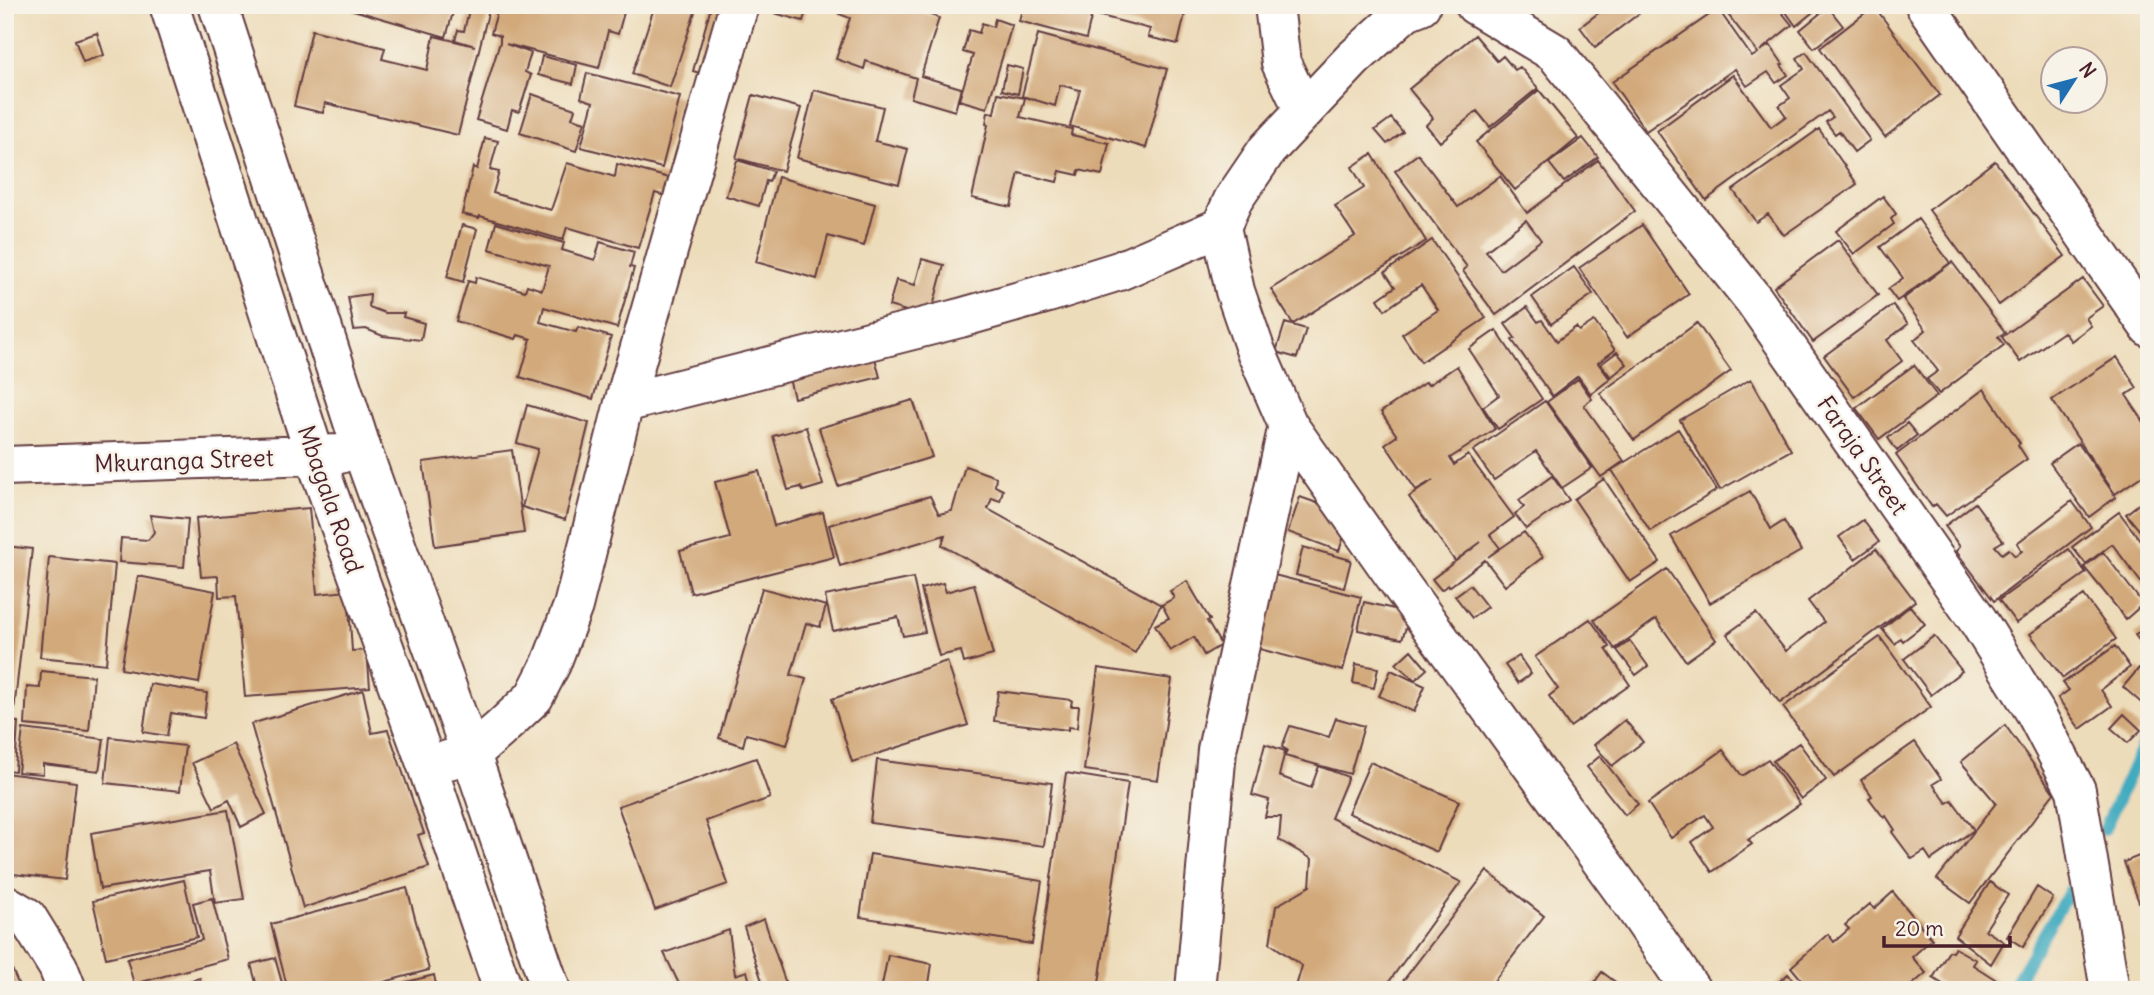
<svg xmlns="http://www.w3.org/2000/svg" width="2154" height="995" font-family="Delius,sans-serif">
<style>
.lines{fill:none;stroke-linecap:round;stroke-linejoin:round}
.stream{stroke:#3faabf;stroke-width:12}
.building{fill:#d2a97a;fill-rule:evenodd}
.minor-casing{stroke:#623b40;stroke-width:42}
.minor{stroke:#fff;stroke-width:38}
.labels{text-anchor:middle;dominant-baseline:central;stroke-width:5;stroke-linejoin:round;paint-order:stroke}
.street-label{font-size:24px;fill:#4a1f2b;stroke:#f7f3e8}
</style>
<rect width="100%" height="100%" fill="#f7f3e8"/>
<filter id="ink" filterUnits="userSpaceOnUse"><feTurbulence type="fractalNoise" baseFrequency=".0143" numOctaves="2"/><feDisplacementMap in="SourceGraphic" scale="14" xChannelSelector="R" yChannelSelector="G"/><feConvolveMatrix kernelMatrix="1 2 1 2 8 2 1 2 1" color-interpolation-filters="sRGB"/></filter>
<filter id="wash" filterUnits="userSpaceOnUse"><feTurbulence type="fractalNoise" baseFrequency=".00686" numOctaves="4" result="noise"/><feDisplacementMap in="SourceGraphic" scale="28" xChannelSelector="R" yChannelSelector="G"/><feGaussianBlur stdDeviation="1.57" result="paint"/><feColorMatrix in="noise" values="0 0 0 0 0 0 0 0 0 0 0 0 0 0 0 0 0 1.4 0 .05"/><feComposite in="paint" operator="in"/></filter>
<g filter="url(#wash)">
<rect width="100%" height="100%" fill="#eddcba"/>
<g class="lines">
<path class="stream" d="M2104,830L2149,731
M2011,990L2070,890"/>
</g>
<g id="blocks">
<path class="building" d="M336,5H440L454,9L446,37Z
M454,5H490L458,135L325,103L323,113L294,106L312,30L385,48L382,59L427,70L434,36L475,46L455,40L458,30L464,31L469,10Z
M499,5H626L618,34L608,31L599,68L506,44L531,53L525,72L531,75L519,112L512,110L507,129L476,120L500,42V36L491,33Z
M655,5H684L696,9L670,87L632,74Z
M776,5H808L803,21L774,13Z
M842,5H903L939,18L921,76L961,88L955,111L911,98L916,78L866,61L864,69L836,59L850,18L839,14Z
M1023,5H1094L1086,39L1019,21Z
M1099,5H1187L1178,44L1148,37L1150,29L1097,15Z
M1609,5H1650L1595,47L1580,27Z
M1725,5H1776L1792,25L1760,51L1770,45L1783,64L1781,65L1788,75L1776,83L1768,72L1747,86L1735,69L1646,131L1612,82L1718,9L1752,57L1758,53L1722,7Z
M1781,5H1808L1813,12L1796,26Z
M1874,6L1940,95L1885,137L1820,48Z
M711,7L731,12L713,77L693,71Z
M1828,7L1843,26L1814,48L1800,30Z
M995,19L1012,25L987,108L959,100L973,55L963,52L969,30L979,33L982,23L993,27Z
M97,33L104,55L83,62L75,40Z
M1038,34L1167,69L1146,148L1070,126L1080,90L1060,85L1055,106L1022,96Z
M1475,35L1497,61L1503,56L1515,70L1520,67L1538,88L1490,127L1477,111L1440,142L1426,125L1433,118L1409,89Z
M1806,52L1870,140L1854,152L1839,131L1835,134L1826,122L1833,117L1828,111L1706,200L1657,131L1733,75L1771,127L1786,116L1779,106L1790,98L1781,85L1804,69L1797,58Z
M542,56L577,65L573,84L538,75Z
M1007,65L1023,69L1018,94L1002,90Z
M587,73L680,97L662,168L581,147L593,102L581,98Z
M814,90L883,107L875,141L908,149L899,184L797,158Z
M1539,90L1578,138L1515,190L1476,142Z
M998,93L1025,98L1020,117L1072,129L1071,135L1109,143L1102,175L1079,170L1078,175L1060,171L1057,182L1019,173L1011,207L972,198L988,125L986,124L988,112L994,113Z
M532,94L575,109L572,118L585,122L576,151L520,133Z
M753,95L801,108L783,171L736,158Z
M1391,118L1403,132L1387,144L1375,130Z
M1819,129L1857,184L1784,235L1768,214L1756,222L1733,190Z
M485,138L498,141L490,170L499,172L493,193L551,210L567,163L615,177L617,164L677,180L672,198L655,193L638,248L567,227L563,240L480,216L479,218L462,214L473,167L477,169Z
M1583,138L1598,157L1564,182L1549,163Z
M1372,154L1426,241L1293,324L1271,289L1355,236L1335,206L1364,188L1352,167Z
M1418,154L1458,207L1500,176L1527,213L1598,160L1635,211L1496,315L1463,271L1467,267L1395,171ZM1526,220L1541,240L1501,270L1486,251Z
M737,160L773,171L769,182L766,181L759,206L726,196Z
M1995,161L2065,256L1999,305L1929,210Z
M778,177L875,204L864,246L828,236L817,279L756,262Z
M1883,196L1896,214L1891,219L1894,224L1854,254L1836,231Z
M1918,219L1950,263L1897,301L1888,289L1903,278L1880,247Z
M496,223L564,243L562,250L595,260L600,242L634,252L630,267L634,268L617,328L544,307L540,322L576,332L578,327L611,337L593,399L520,377L531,339L518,335L516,339L456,321L468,281L475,283L476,277L525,291L527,285L542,290L549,266L489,249Z
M462,225L477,229L463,282L447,277Z
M1642,225L1689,294L1627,337L1579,268Z
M1432,240L1486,318L1421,362L1402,334L1438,310L1421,285L1385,310L1378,299L1395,287L1385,272Z
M1838,240L1878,295L1813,342L1774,287Z
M922,259L944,265L930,318L889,306L896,280L915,285Z
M1952,262L2005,332L1998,337L2004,345L1939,394L1927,379L1938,371L1914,340L1926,330L1903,299Z
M1574,267L1593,294L1551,324L1532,297Z
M2083,279L2103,306L2086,318L2091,326L2071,341L2064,332L2020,362L2002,337Z
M370,294L369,307L385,313H404L403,317L424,323L421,340L383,336L366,329L354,330L348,297Z
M1893,305L1908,324L1887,340L1902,361L1854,397L1824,356Z
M1527,307L1538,322L1542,320L1557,341L1576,327L1579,331L1594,321L1615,350L1598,363L1610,379L1591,394L1578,376L1552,396L1512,340L1515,338L1505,324Z
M1285,323L1306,329L1297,358L1276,352Z
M1697,323L1731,371L1634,440L1600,393Z
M1496,330L1542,399L1498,429L1483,407L1499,395L1469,349Z
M873,351L880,377L794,398L787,371Z
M1617,352L1627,364L1611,377L1601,364Z
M2117,357L2137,388L2126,395L2144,422L2149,419V471L2115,494L2052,400Z
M1914,365L1937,396L1879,439L1856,408Z
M1457,366L1495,429L1450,458L1454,465L1468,455L1514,517L1490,535L1500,548L1488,557L1524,532L1543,557L1505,586L1485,560L1449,587L1448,585L1441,590L1432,579L1481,542L1455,561L1409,497L1433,480L1416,490L1385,444L1397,436L1381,412L1426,382L1428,385Z
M1578,379L1592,399L1584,405L1624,461L1601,477L1547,402Z
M1751,379L1791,450L1720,490L1680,420Z
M1984,389L2020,443L2018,445L2027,459L1946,516L1936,504L1932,507L1896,455Z
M913,400L932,457L838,486L819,428Z
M1545,401L1592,468L1562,488L1536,451L1494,480L1473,451Z
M527,405L589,423L565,520L522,507L538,449L517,443Z
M1907,423L1917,435L1897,451L1888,438Z
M806,427L823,485L803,491L801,487L788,490L773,436Z
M1678,429L1717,490L1650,531L1612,470Z
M2078,443L2116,497L2089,517L2050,463Z
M512,450L524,533L435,546L423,462Z
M965,466L996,477L995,486L1003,490L1000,501L992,498L988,509L1161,605L1135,653L942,545L945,535L840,566L829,525L930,496L939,514L952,511Z
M759,471L774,526L823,512L834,557L691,593L680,551L730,538L715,482Z
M1552,476L1569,500L1526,529L1515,514L1524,507L1519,500Z
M1604,479L1660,562L1630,582L1574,499Z
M1750,491L1771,529L1784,521L1801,551L1710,603L1671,536Z
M2149,496V542L2126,514Z
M1300,497L1351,515L1339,551L1288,532Z
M2072,501L2091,527L1994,601L1956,551L1960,547L1945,526L1975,503L2003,541L1995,546L2002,554L2009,549L2015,556L2022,551L2017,543Z
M309,508L317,594L348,591L352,651L367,650L370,687L245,697L236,596L219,597L218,576L201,577L196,518Z
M2119,512L2149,552V593L2112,544L2086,564L2072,547Z
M150,515L188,519L184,567L119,562L121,538L148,540L154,532Z
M1863,520L1879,542L1855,559L1839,537Z
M5,546L32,549L14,711L5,710Z
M1303,547L1351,560L1344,588L1296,575Z
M1876,549L1915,601L1780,703L1727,634L1756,613L1786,651L1824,622L1808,601Z
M2069,549L2086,573L2016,623L1999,600Z
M2103,552L2143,604L2126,619L2084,567Z
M49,557L115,564L106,664L40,657Z
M1667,569L1716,640L1686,661L1656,619L1615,649L1594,620Z
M1274,575L1361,597L1343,671L1256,648Z
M138,576L215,591L199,683L121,669Z
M913,578L925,632L903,636L898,617L833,631L825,596Z
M1187,581L1210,620L1207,621L1221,645L1204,655L1194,637L1170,651L1155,625L1169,618L1162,605L1174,598L1170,591Z
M943,583L946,592L974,584L993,655L964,663L961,651L939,656L921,589Z
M1470,585L1487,607L1472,618L1455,596Z
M762,588L826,606L820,627L806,623L791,675L806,679L787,745L746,734L743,746L719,738Z
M2084,595L2116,639L2063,678L2030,634Z
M1364,602L1411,613L1402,639L1358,630Z
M1910,606L1925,624L1903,641L1901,638L1895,644L1882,629Z
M1590,619L1610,647L1606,649L1630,685L1570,727L1549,696L1558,689L1535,657Z
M2149,624V653L2135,635Z
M1934,636L1962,671L1931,695L1904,659Z
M1880,637L1931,707L1834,777L1783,707Z
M1630,641L1648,666L1636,675L1617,650Z
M2115,646L2130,667L2101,690L2112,706L2080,729L2058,698L2069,690L2063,683Z
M1411,650L1427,669L1415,680L1396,664Z
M1519,656L1531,674L1518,683L1505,665Z
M947,661L968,725L852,762L832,699Z
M1356,664L1378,668L1374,688L1353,683Z
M1098,668L1172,679L1158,780L1084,770Z
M2139,668L2149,676V704L2146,707L2123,687Z
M1391,670L1425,686L1414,712L1379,696Z
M41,671L94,676L89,731L25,725L27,687L40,688Z
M150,684L207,693L204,718L171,713L167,736L143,732Z
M363,690L372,733L388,730L424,833L418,835L429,867L303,908L251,724Z
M998,691L1072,700L1071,706H1079L1077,728L1068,727V730L994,721Z
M2124,714L2141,730L2128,743L2111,728Z
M1336,718L1364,726L1350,774L1285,756L1287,750L1282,747L1290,726L1329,737Z
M1625,720L1643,742L1612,766L1594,745Z
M5,721L18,722L15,771L5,770Z
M2005,725L2054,793L1970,903L1937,879L1996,803L1961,762Z
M23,729L104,739L99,771L43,764V774L18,772Z
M110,737L185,746L180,791L105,783Z
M1915,742L1941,779L1933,784L1947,803L1952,800L1974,830L1931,860L1925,851L1912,859L1892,832L1895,830L1886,816L1884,818L1869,798L1872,796L1861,780Z
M1799,743L1826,780L1801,799L1773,761Z
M233,744L266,814L241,827L229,800L214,808L192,763Z
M1265,744L1285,751L1279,776L1311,788L1319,766L1348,777L1331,818L1461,882L1383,990H1295L1302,966L1270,943L1276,906L1310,886L1312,859L1279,840L1281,817H1265L1269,800L1252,795Z
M1723,750L1742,776L1768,759L1800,804L1748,840L1752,844L1712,872L1692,842L1713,827L1705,815L1671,838L1648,803Z
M1600,756L1638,804L1625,815L1587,767Z
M756,758L770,798L706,821L728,884L655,910L618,806Z
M877,760L1052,783L1044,846L870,823Z
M1370,762L1459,801L1437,852L1348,813Z
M5,773L76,782L65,880L5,873Z
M1066,773L1128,783L1098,990H1035Z
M228,810L244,899L215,903L210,871L100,889L91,833Z
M2149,852V908L2145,899L2139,902L2124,862Z
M870,854L1042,881L1032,944L860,917Z
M1487,871L1544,916L1487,990H1396Z
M184,880L197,937L106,958L93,901Z
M1990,882L2008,895L1985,930L2004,942L1991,964L1955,936Z
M2037,887L2053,898L2023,947L2007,937Z
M407,888L429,970L354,990H288L271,924Z
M1893,892L1932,939L1912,957L1926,973L1906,990H1810L1791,967L1828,934L1834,942L1849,929L1845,925L1870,904L1874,909Z
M212,898L228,959L134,984L127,959L202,940L193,903Z
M764,919L788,990H765L744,927Z
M729,930L735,975L747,971L752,990H682L664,953Z
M1955,948L1976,960L1973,965L1998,981L1993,990H1948L1949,988L1933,978L1949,951L1952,952Z
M5,953L20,988L17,990H5Z
M888,955L932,964L928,990H881Z
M275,958L284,990H258L251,964Z
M1602,972L1626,990H1589Z
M1788,974L1801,990H1769Z
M434,975L437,990H380L379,989Z
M200,978L203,990H158L157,989Z"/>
</g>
</g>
<g filter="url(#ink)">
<use href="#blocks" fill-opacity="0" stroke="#623b40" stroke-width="2"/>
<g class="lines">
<defs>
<path id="minor" d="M169,5L319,468L427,766L503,990
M218,5L363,453L471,754L551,990
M1274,5L1281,63L1304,111
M1421,5L1406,11L1353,59L1267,150L1233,200L1221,227L1235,291L1255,349L1288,425L1400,584L1631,902L1691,990
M1475,5L1555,53L1754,300L1979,622L2035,712L2076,790L2110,990
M1925,5L2149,327
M624,403L960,318L1048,293L1119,271L1221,227
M5,466L340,454
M448,760L471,754L499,730L534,697L551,664L573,606L624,403L739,5
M5,904L27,917L58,967L67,990
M1195,990L1217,750L1288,425"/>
</defs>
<use href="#minor" class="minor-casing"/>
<use href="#minor" class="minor"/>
</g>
</g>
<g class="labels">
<g class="street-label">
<text transform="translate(1863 455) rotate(55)">Faraja Street</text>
<text transform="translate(184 460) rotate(-2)">Mkuranga Street</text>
<text transform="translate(331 499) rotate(71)">Mbagala Road</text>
</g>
</g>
<rect width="2154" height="995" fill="none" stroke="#f7f3e8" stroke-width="28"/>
<g transform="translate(2074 80) rotate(54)"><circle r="33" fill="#f7f3e8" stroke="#b29e9c" stroke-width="2"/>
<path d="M0-5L12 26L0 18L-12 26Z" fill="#1f6fb2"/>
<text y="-10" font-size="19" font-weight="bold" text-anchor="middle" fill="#4a1f2b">N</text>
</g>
<path d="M1884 936v10h126v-10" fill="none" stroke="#4a1f2b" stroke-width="3.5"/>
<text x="1895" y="936" font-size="21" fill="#4a1f2b" stroke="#f7f3e8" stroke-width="5" paint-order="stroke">20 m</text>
</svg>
